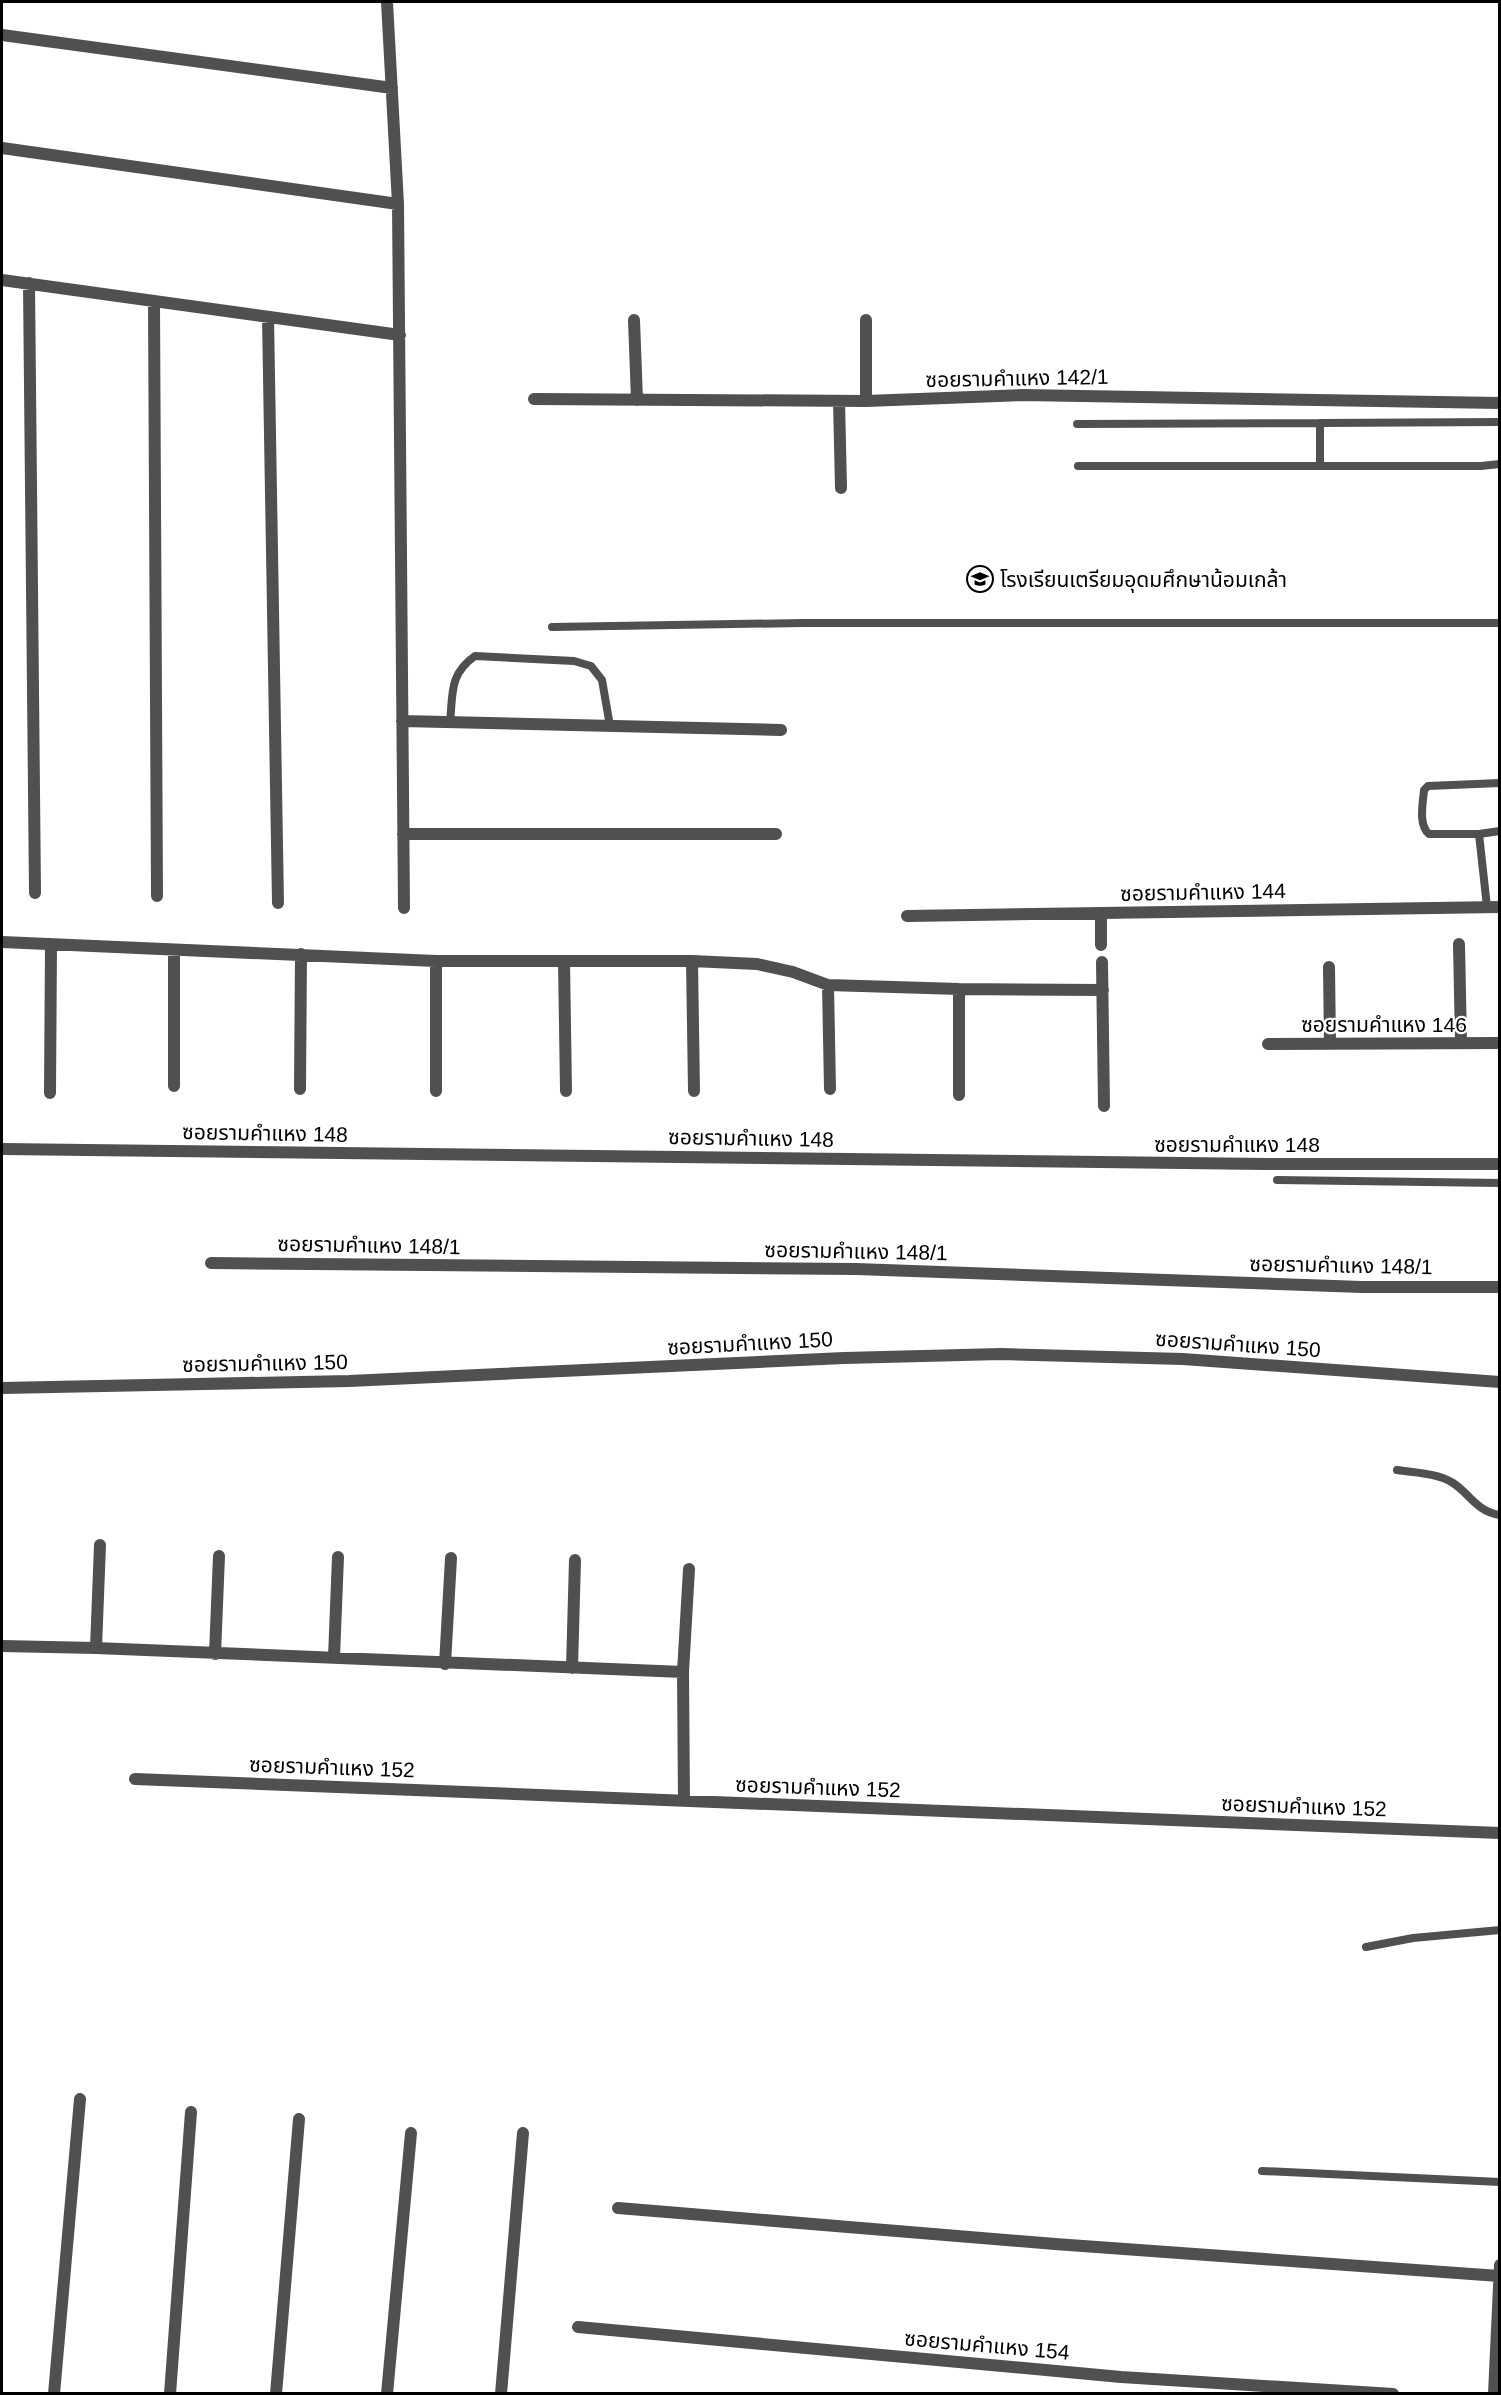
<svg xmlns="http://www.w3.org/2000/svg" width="1501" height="2395" font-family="Helvetica,'Noto Sans Thai',sans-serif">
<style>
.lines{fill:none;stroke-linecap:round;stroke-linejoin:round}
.service{stroke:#505050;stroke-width:8}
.minor{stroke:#505050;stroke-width:12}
.labels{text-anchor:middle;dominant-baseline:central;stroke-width:4.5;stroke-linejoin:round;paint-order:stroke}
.street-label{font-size:21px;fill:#000;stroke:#fff}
.poi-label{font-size:21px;fill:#000;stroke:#fff;text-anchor:start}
</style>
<rect width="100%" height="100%" fill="#fff"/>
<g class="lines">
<path class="service" d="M1077,424L1320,423
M1320,465V423L1500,422
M1078,466H1481L1500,464
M552,627L803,623H1500
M450,722C453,694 449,674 475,656L574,661L591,666L602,680L610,726
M1500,783L1428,786L1424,790C1423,803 1418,825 1429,834H1479L1500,831
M1479,834L1487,907
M1277,1180L1500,1183
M1397,1470C1416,1473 1437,1473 1453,1483C1470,1494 1477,1512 1500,1515
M1366,1947L1413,1938L1500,1930
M1262,2171L1500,2182"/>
<path class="minor" d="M387,2L398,204L404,908
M2,35L392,88
M2,148L398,204
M2,280L400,335
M29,283L35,893
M154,302L157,896
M268,317L278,903
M634,320L637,400
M866,320V401
M534,399L866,401L1023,395L1500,403
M839,401L841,488
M402,721L781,730
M403,834H776
M1101,913V945
M907,916L1500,907
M2,942L436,961H692L757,964L793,972L828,985L959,989L1103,990
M1459,944L1461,1043
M564,961L566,1091
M692,961L694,1091
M1102,962L1104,1106
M1329,967L1330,1044
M828,985L830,1089
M1268,1044L1500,1043
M174,1086V950
M300,1089L301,954
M436,1091V961
M50,1093L51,944
M959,1095V989
M2,1149L1266,1164H1500
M211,1263L856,1269L1362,1287H1500
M2,1388L349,1381L844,1358L1001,1354L1183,1359L1500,1382
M2,1646L96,1648L683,1672
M96,1648L100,1545
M215,1654L219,1556
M334,1657L338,1557
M445,1664L451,1558
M572,1668L575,1560
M135,1779L1500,1833
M684,1801L683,1672L689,1569
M618,2208L1055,2244L1499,2276
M578,2327L1121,2377L1393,2394
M54,2394L80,2099
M170,2394L191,2112
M276,2394L299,2119
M387,2394L411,2133
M501,2394L523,2133
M1494,2394L1500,2265"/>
</g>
<defs>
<symbol id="school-ring" viewBox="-11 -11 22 22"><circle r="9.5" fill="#fff" stroke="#000" stroke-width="1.5"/><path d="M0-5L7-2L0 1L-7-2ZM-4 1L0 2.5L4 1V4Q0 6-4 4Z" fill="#000"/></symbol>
</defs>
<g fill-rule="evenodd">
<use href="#school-ring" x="965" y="564" width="30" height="30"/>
</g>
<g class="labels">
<g class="street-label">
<text transform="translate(1017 378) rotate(-1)">ซอยรามคำแหง 142/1</text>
<text transform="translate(1203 892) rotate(-1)">ซอยรามคำแหง 144</text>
<text x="1384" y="1024">ซอยรามคำแหง 146</text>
<text transform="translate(265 1133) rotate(1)">ซอยรามคำแหง 148</text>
<text transform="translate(751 1138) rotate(1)">ซอยรามคำแหง 148</text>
<text x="1237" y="1144">ซอยรามคำแหง 148</text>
<text transform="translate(369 1245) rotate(1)">ซอยรามคำแหง 148/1</text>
<text transform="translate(856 1251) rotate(1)">ซอยรามคำแหง 148/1</text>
<text transform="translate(1341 1265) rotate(1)">ซอยรามคำแหง 148/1</text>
<text transform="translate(750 1343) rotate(-3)">ซอยรามคำแหง 150</text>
<text transform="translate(1238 1344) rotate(4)">ซอยรามคำแหง 150</text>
<text transform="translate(265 1363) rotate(-1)">ซอยรามคำแหง 150</text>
<text transform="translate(332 1767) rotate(2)">ซอยรามคำแหง 152</text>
<text transform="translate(818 1787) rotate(2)">ซอยรามคำแหง 152</text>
<text transform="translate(1304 1806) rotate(2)">ซอยรามคำแหง 152</text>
<text transform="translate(987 2345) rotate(5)">ซอยรามคำแหง 154</text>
</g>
<g class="poi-label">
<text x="1000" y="579">โรงเรียนเตรียมอุดมศึกษาน้อมเกล้า</text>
</g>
</g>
<rect width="1501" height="2395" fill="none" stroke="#000000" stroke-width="6"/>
</svg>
